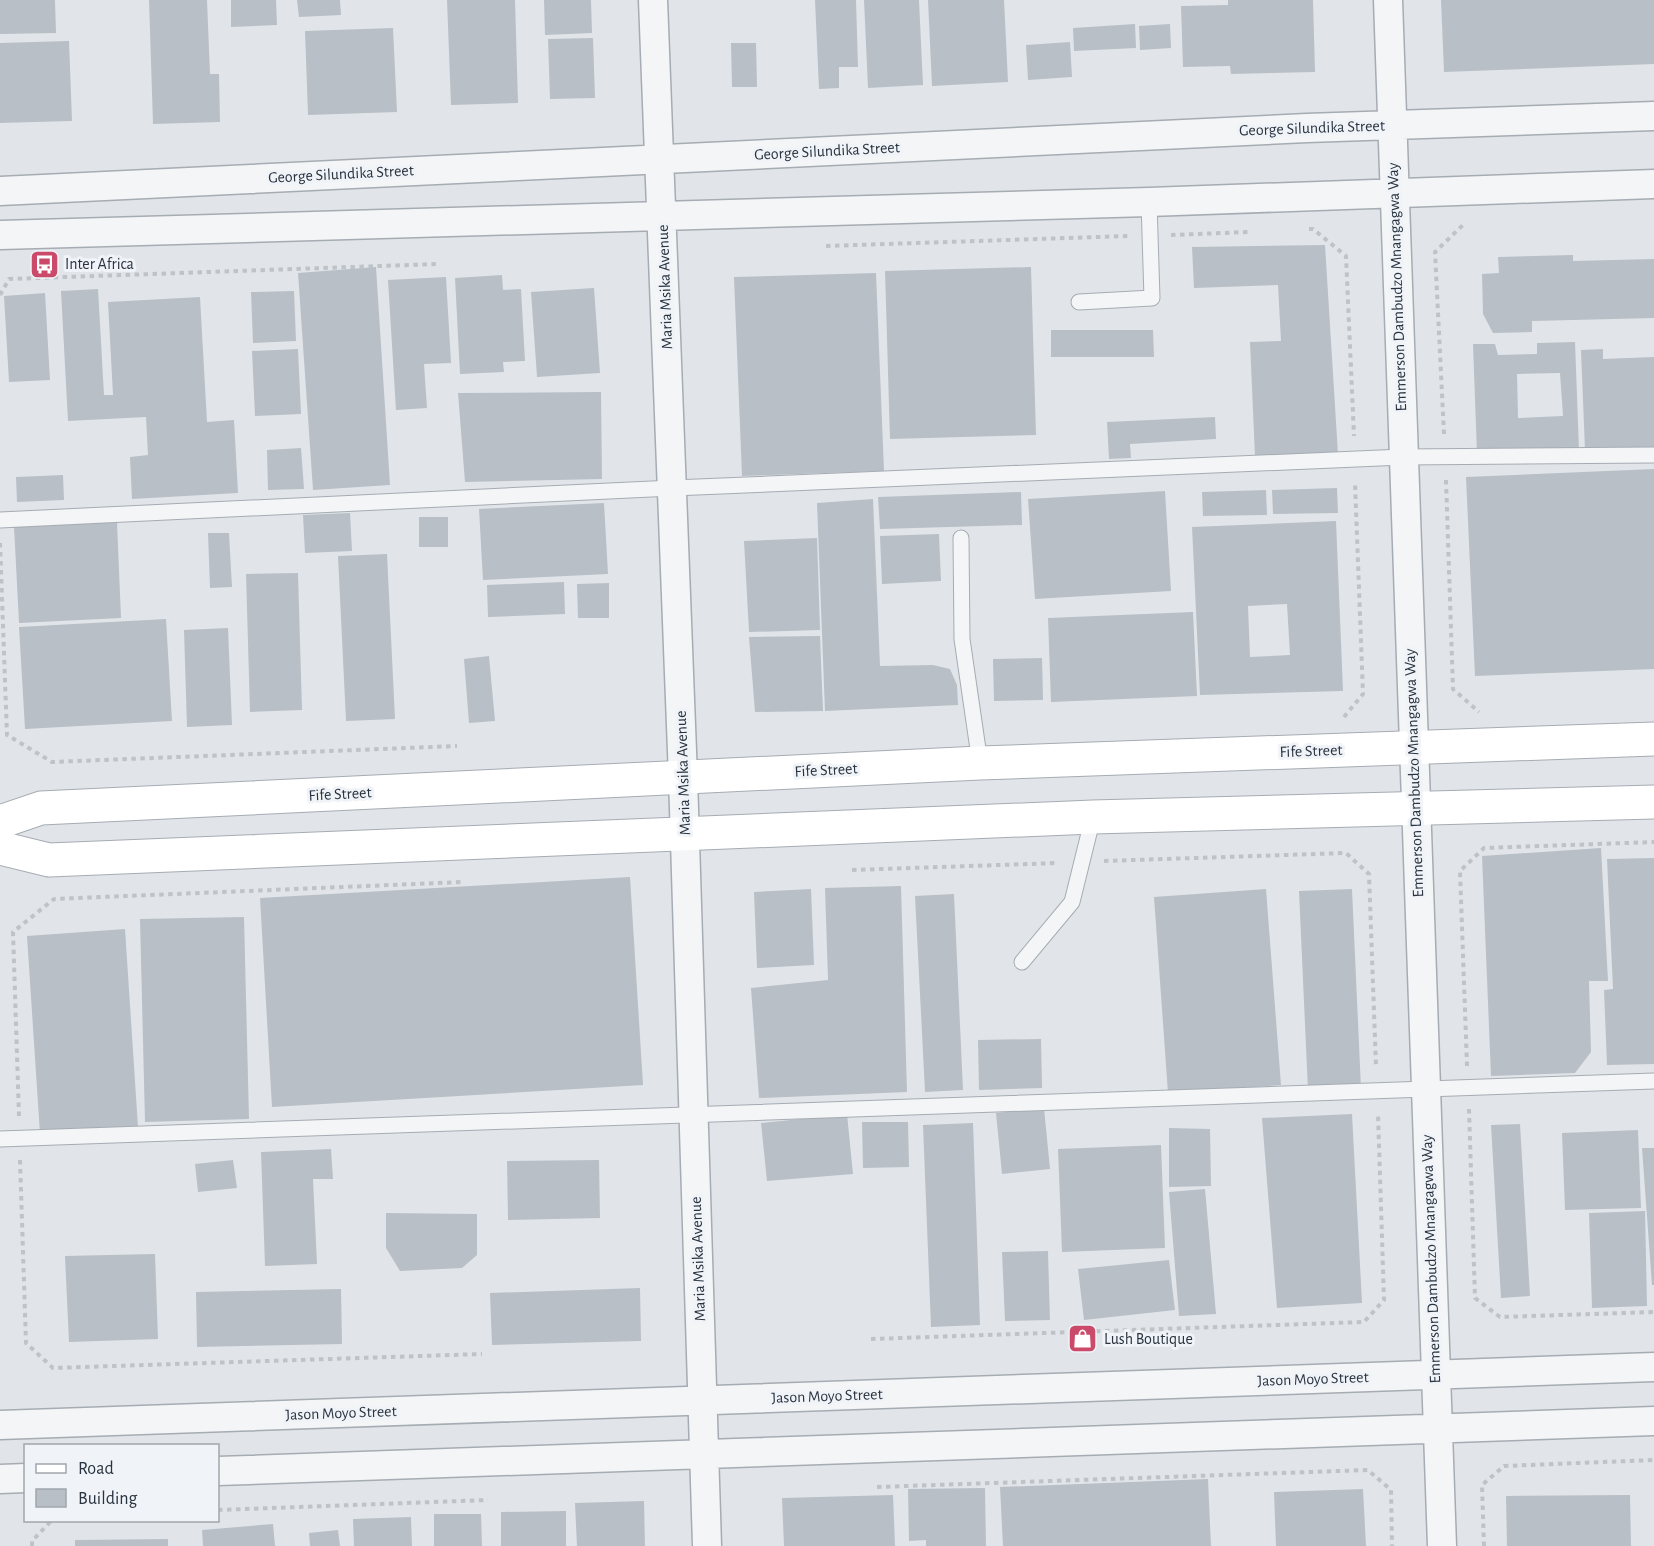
<svg xmlns="http://www.w3.org/2000/svg" width="1654" height="1546" font-family="'Alegreya Sans',sans-serif">
<style>
.building{fill:#b8bfc6;fill-rule:evenodd}
.lines{fill:none;stroke-linecap:round;stroke-linejoin:round}
.lane-casing{stroke:#a6acb3;stroke-width:17}
.street-casing{stroke:#a6acb3;stroke-width:31}
.secondary-casing{stroke:#a6acb3;stroke-width:35}
.path{stroke:#bec3c7;stroke-width:4;stroke-dasharray:4.5 4.5;stroke-linecap:butt}
.lane{stroke:#f3f5f7;stroke-width:15}
.street{stroke:#f3f5f7;stroke-width:28}
.secondary{stroke:#fff;stroke-width:33}
.labels{text-anchor:middle;dominant-baseline:central;stroke-width:6;stroke-linejoin:round;paint-order:stroke}
.street-label{font-size:16px;fill:#293440;stroke:#f0f3f7}
.poi-label{font-size:16px;fill:#293440;stroke:#f0f3f7;text-anchor:start}
</style>
<rect width="100%" height="100%" fill="#e1e5e9"/>
<path class="building" d="M0,0H55L56,33L0,34Z
M149,0H207L210,74H219L220,122L153,124Z
M231,0H276L277,25L231,27Z
M297,0H340L341,15L299,17Z
M447,0H515L518,103L451,105Z
M544,0H591L592,33L545,35Z
M815,0H856L858,67H839V88L819,89Z
M864,0H919L923,85L868,88Z
M928,0H1004L1008,82L932,86Z
M1228,0H1313L1315,72L1231,74L1230,66L1183,67L1181,6L1228,5Z
M1441,0H1654V64L1444,72Z
M1135,24L1136,48L1074,51L1073,28Z
M1170,24L1171,48L1140,50L1139,26Z
M393,28L397,112L308,115L305,31Z
M593,38L595,98L550,99L548,39Z
M69,41L72,121L0,123V43Z
M1070,42L1072,77L1028,80L1026,45Z
M731,43H756L757,87H732Z
M1325,245L1338,454L1255,457L1250,342L1281,341L1278,285L1194,288L1192,247Z
M1573,255V261L1654,259V318L1532,321V332L1493,333L1483,314L1482,274L1499,273L1498,257Z
M376,267L390,485L313,490L298,273Z
M1031,267L1036,435L890,439L885,271Z
M876,273L884,471L742,476L734,277Z
M502,275L503,290L521,289L525,361L503,362L504,372L460,374L455,278Z
M446,277L451,363L424,364L427,408L396,410L388,280Z
M594,288L600,373L537,377L531,292Z
M98,289L104,395H113L108,302L200,297L207,422L234,420L238,493L132,499L130,457L148,455L146,417L68,421L61,291Z
M294,291L296,341L253,343L251,292Z
M45,293L50,380L9,382L4,296Z
M1051,330H1153L1154,357H1051Z
M1575,342L1579,450L1477,454L1473,344H1495L1498,355L1537,354V343ZM1560,373L1563,416L1518,418L1517,374Z
M298,349L301,414L255,416L252,351Z
M1603,349V359L1654,357V447L1585,450L1581,350Z
M601,392L602,479L465,482L458,393Z
M1215,417L1216,439L1130,444L1131,458L1109,459L1107,422Z
M301,448L304,489L268,490L267,450Z
M1654,469V669L1475,676L1466,477Z
M63,475L64,500L17,502L16,477Z
M1337,488L1338,513L1273,514L1272,490Z
M1266,490L1267,515L1203,516L1202,492Z
M1165,491L1171,591L1035,599L1028,499Z
M1021,492L1022,525L880,529L878,497Z
M873,499L880,666L933,665L950,669L957,685L958,705L825,711L817,503Z
M604,503L608,574L483,580L479,509Z
M350,513L352,551L305,553L303,515Z
M419,517H448V547H419Z
M1336,521L1343,691L1200,695L1192,527ZM1287,604L1290,655L1250,657L1248,606Z
M117,522L121,618L19,623L14,526Z
M208,533H229L232,587L210,588Z
M939,534L941,581L882,584L880,536Z
M817,538L820,630L749,632L744,541Z
M387,554L395,719L346,721L338,556Z
M298,573L302,710L250,712L246,574Z
M564,582L565,614L488,617L487,585Z
M609,583V618H578L577,584Z
M1193,612L1197,696L1051,702L1048,618Z
M166,619L172,721L25,729L19,627Z
M228,628L232,725L187,727L184,630Z
M820,636L823,711L755,712L749,637Z
M489,656L495,721L469,723L464,659Z
M1042,658L1043,700L994,701L993,659Z
M1601,848L1608,981H1589L1591,1052L1575,1073L1491,1076L1482,856Z
M1654,858V1064L1607,1065L1604,990L1613,989L1607,859Z
M630,877L643,1085L272,1107L260,898Z
M901,886L907,1092L759,1098L751,988L828,980L825,888Z
M811,889L814,965L757,968L754,892Z
M1266,889L1281,1085L1168,1093L1154,897Z
M1352,889L1361,1089L1308,1091L1299,891Z
M954,894L963,1090L925,1092L915,896Z
M244,917L249,1119L145,1122L140,919Z
M125,929L138,1127L40,1134L27,936Z
M1041,1039L1042,1088L979,1090L978,1040Z
M1044,1108L1050,1169L1002,1174L996,1113Z
M847,1114L853,1174L767,1181L761,1123Z
M1352,1114L1362,1303L1277,1308L1262,1118Z
M862,1122H908L909,1167L863,1168Z
M973,1123L980,1325L931,1327L923,1125Z
M1520,1124L1530,1296L1501,1298L1491,1125Z
M1169,1128L1210,1129L1211,1186L1169,1187Z
M1638,1130L1641,1208L1565,1210L1562,1133Z
M1161,1145L1165,1248L1062,1252L1058,1149Z
M1642,1148H1654V1285H1652Z
M331,1149L333,1179H313L317,1264L265,1266L261,1152Z
M233,1160L237,1188L198,1192L195,1164Z
M599,1160L600,1218L508,1220L507,1161Z
M1205,1189L1216,1314L1179,1316L1169,1192Z
M1645,1211L1647,1306L1592,1308L1589,1213Z
M386,1213L477,1214V1255L462,1268L400,1271L386,1248Z
M1048,1251L1050,1320L1005,1321L1002,1252Z
M155,1254L158,1339L69,1342L65,1256Z
M1169,1260L1175,1310L1084,1320L1078,1269Z
M640,1288L641,1341L492,1345L490,1293Z
M341,1289L342,1344L197,1347L196,1292Z
M1208,1479L1211,1546H1003L1000,1487Z
M985,1488L986,1546H926V1540L909,1541L908,1489Z
M1363,1489L1366,1546H1276L1274,1492Z
M893,1495L895,1546H784L782,1498Z
M1630,1495L1631,1546H1507L1506,1496Z
M644,1501L645,1546H577L575,1503Z
M566,1511V1546H501V1512Z
M434,1514H481L482,1546H434Z
M411,1517L412,1546H354L353,1519Z
M273,1524L275,1546H203L202,1530Z
M338,1530L340,1546H310L309,1533Z
M168,1539V1546H75V1540Z"/>
<g class="lines">
<defs>
<path id="lane" d="M1079,302L1152,298L1149,202
M0,520L673,488L1403,457L1654,455
M961,538L962,639L980,763
M1022,962L1072,902L1093,817
M0,1139L1654,1081"/>
<path id="street" d="M653,0L683,777L707,1546
M1388,0L1442,1546
M0,191L1307,128L1654,116
M0,235L1149,202L1654,184
M0,1425L1654,1367
M218,1471L1654,1421
M0,1479L26,1478"/>
<path id="secondary" d="M0,822L41,808L980,763L1654,739
M0,848L49,860L1093,817L1654,802"/>
</defs>
<use href="#lane" class="lane-casing"/>
<use href="#street" class="street-casing"/>
<use href="#secondary" class="secondary-casing"/>
<path class="path" d="M1309,229H1313L1346,256L1354,436
M1171,235L1248,232
M826,246L1128,236
M0,295L9,279L437,264
M1444,434L1435,252L1464,224
M1446,480L1453,689L1479,712
M0,543L7,735L52,762L457,746
M1344,717L1363,694L1355,483
M1104,861L1346,853L1369,874L1376,1067
M852,870L1058,863
M1467,1066L1460,871L1484,848L1654,842
M1469,1109L1475,1298L1500,1317L1654,1312
M19,1116L13,932L54,899L463,882
M20,1160L26,1343L53,1368L482,1354
M871,1339L1364,1322L1384,1300L1378,1114
M877,1487L1368,1470L1391,1490L1392,1546
M218,1510L488,1500
M32,1546V1541L52,1520
M1484,1546L1482,1485L1504,1466L1654,1460"/>
<use href="#lane" class="lane"/>
<use href="#street" class="street"/>
<use href="#secondary" class="secondary"/>
</g>
<defs>
<symbol id="bus-square" viewBox="-11 -11 22 22"><rect x="-9" y="-9" width="18" height="18" rx="4" fill="#cb4969" stroke="#f0f3f7"/><path d="M-5-6H5V4H4V6H2V4H-2V6H-4V4H-5ZM-3.5-4V0h7V-4ZM-3.5 1.2v1.5H-2V1.2ZM2 1.2v1.5H3.5V1.2Z" fill="#fff"/></symbol>
<symbol id="shop-square" viewBox="-11 -11 22 22"><rect x="-9" y="-9" width="18" height="18" rx="4" fill="#cb4969" stroke="#f0f3f7"/><path d="M-5-2.5h2.3a2.7 3.5 0 0 1 5.4 0H5L5.5 6h-11ZM-1.5-2.5h3a1.5 2.3 0 0 0-3 0Z" fill="#fff"/></symbol>
</defs>
<g fill-rule="evenodd">
<use href="#bus-square" x="28" y="248" width="33" height="33"/>
<use href="#shop-square" x="1066" y="1322" width="33" height="33"/>
</g>
<g class="labels">
<g class="street-label">
<text transform="translate(1312 128) rotate(-2)">George Silundika Street</text>
<text transform="translate(827 151) rotate(-3)">George Silundika Street</text>
<text transform="translate(341 174) rotate(-3)">George Silundika Street</text>
<text transform="translate(665 287) rotate(-92)">Maria Msika Avenue</text>
<text transform="translate(1397 287) rotate(-92)">Emmerson Dambudzo Mnangagwa Way</text>
<text transform="translate(1311 751) rotate(-2)">Fife Street</text>
<text transform="translate(826 770) rotate(-3)">Fife Street</text>
<text transform="translate(683 773) rotate(-92)">Maria Msika Avenue</text>
<text transform="translate(1414 773) rotate(-92)">Emmerson Dambudzo Mnangagwa Way</text>
<text transform="translate(340 794) rotate(-3)">Fife Street</text>
<text transform="translate(698 1259) rotate(-92)">Maria Msika Avenue</text>
<text transform="translate(1431 1259) rotate(-92)">Emmerson Dambudzo Mnangagwa Way</text>
<text transform="translate(1313 1379) rotate(-2)">Jason Moyo Street</text>
<text transform="translate(827 1396) rotate(-2)">Jason Moyo Street</text>
<text transform="translate(341 1413) rotate(-2)">Jason Moyo Street</text>
</g>
<g class="poi-label">
<text x="65" y="264">Inter Africa</text>
<text x="1104" y="1339">Lush Boutique</text>
</g>
</g>
<rect x="24" y="1444" width="195" height="78" fill="#f0f3f7" stroke="#a0a7ae" stroke-width="1.5"/>
<rect x="36" y="1464" width="30" height="9" fill="#ffffff" stroke="#a0a7ae" stroke-width="1.5"/>
<text x="78" y="1474" font-size="18" fill="#293440">Road</text>
<rect x="36" y="1489" width="30" height="18" fill="#b8bfc6" stroke="#a0a7ae" stroke-width="1.5"/>
<text x="78" y="1504" font-size="18" fill="#293440">Building</text>
</svg>
